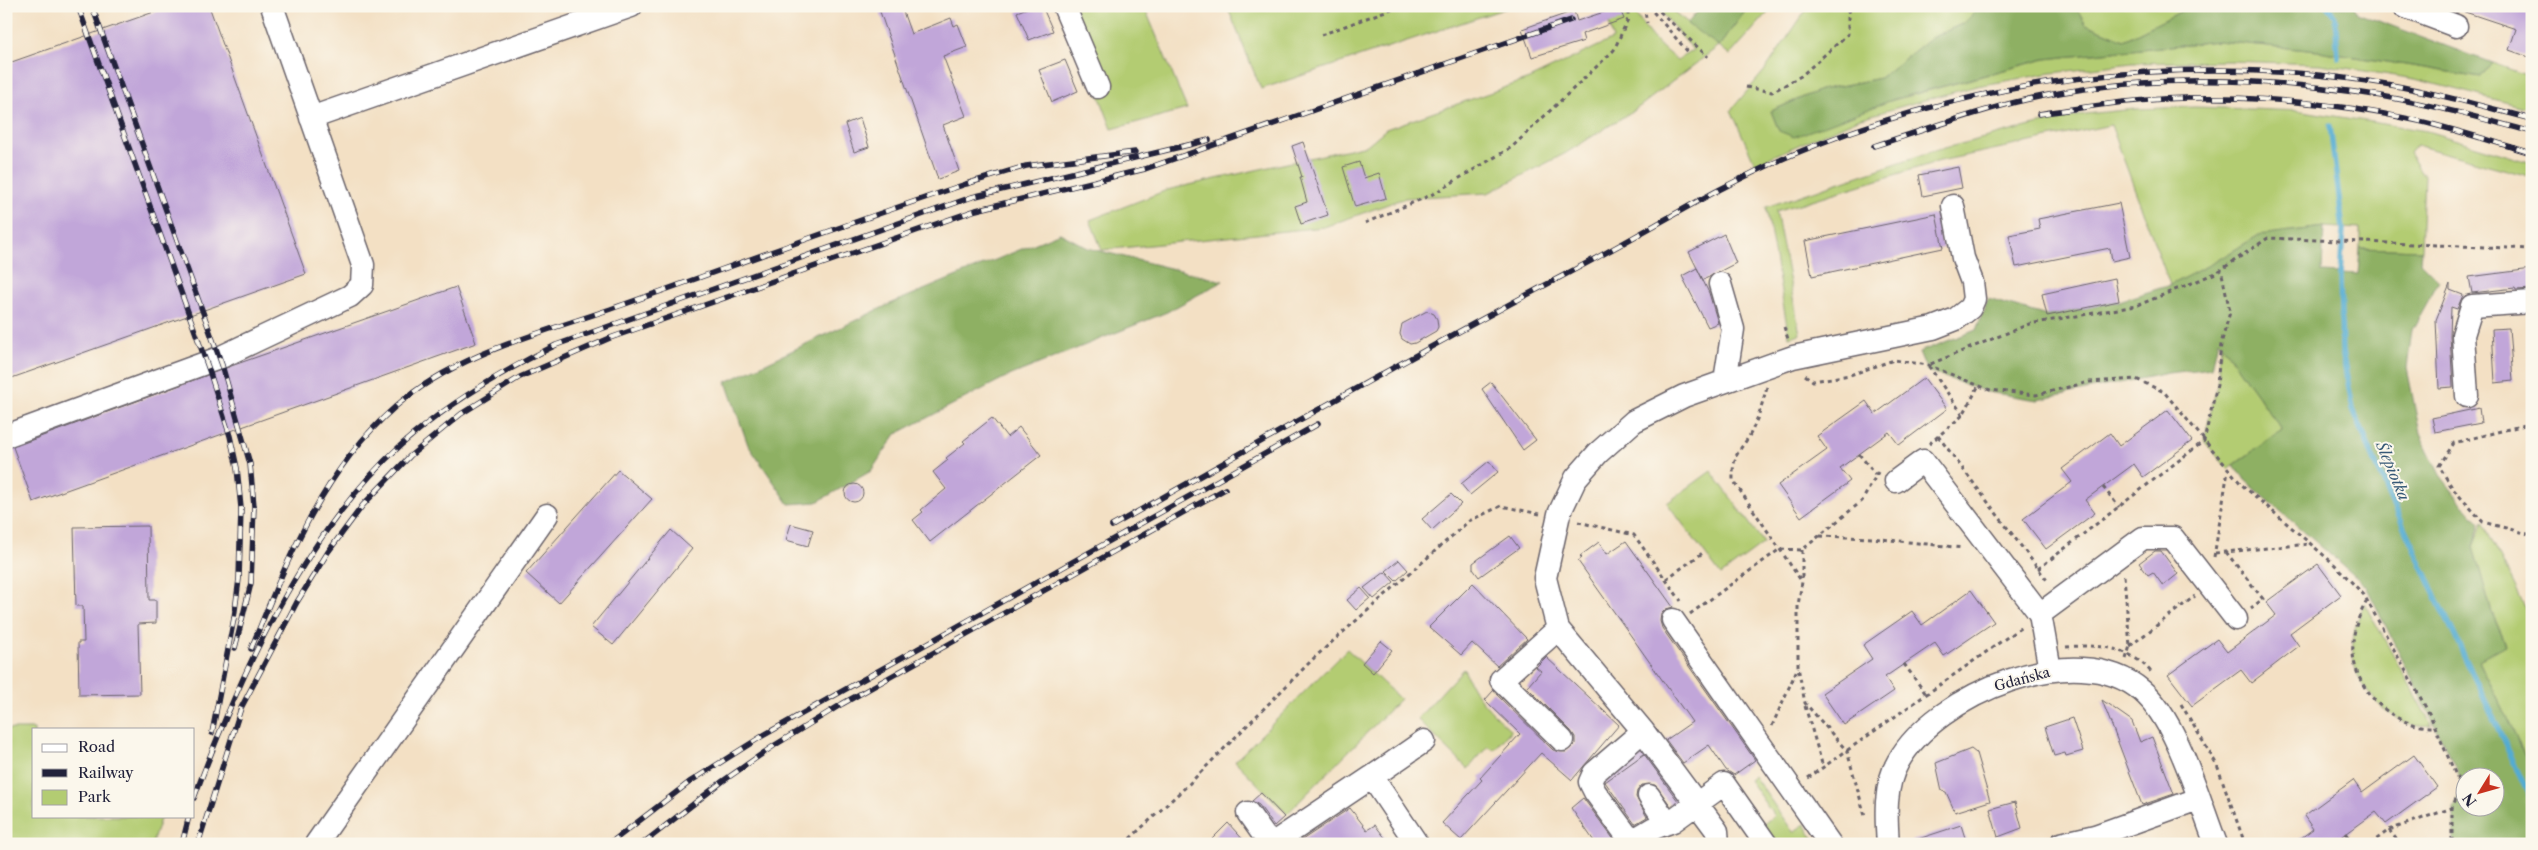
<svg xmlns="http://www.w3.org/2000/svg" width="2538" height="850" font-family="'Libre Caslon Text',serif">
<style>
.green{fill:#b3cc72;stroke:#6a7756}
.forest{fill:#8eb064;stroke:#586950;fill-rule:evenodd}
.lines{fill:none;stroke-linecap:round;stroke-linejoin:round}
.stream{stroke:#53acd1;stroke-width:5.5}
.building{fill:#c1a6d9}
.minor-casing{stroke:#6b646b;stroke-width:25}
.path{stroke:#6b646b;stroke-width:3;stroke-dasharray:4 4;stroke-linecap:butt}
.minor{stroke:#fff;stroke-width:22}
.rail-casing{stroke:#22223b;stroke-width:5.5}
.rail{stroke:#fbf7ec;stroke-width:4;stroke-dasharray:11;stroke-linecap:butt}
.labels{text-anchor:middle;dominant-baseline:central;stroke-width:4;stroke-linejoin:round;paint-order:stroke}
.street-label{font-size:14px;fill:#22223b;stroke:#fbf7ec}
.water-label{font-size:15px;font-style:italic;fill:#365977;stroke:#fbf7ec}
</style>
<rect width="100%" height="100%" fill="#fbf7ec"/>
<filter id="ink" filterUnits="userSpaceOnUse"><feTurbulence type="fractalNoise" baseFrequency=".02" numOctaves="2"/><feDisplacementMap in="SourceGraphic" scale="10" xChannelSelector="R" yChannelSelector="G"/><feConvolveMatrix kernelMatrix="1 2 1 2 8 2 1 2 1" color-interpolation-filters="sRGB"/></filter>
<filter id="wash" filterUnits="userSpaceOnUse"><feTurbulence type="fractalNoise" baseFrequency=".0096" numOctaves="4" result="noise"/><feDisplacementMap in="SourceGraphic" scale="20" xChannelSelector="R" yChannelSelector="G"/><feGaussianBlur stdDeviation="1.12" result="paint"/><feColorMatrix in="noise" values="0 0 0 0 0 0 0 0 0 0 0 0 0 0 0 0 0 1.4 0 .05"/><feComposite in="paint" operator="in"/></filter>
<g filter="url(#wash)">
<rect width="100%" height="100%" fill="#f3e0c4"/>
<path class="green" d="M1065,6H1144L1187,109L1112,129Z
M1227,6H1513L1261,89Z
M1604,6H1632C1643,29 1657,45 1677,60L1693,50L1656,6H1666L1719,46L1749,6H1774L1730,55L1719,46L1639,107L1566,153L1488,193L1405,198L1324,227L1102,250L1090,220L1167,190L1367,145L1386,129L1529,79L1613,39Z
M1809,6H1981L1964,23L1931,38L1880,78L1820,90L1771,111L1779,131L2045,59L2218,41L2318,51L2481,77L2492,63L2532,77V109L2415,79L2320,64L2228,61L2132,63L2052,73L1977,86L1924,100L1858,119L1755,164L1731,110L1765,70Z
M2075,6H2192L2124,40L2086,24Z
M2195,107L2303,111L2427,131L2532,163V177L2416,145L2409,153L2424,176L2421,250L2360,248V229L2324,227L2259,235L2213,263L2170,285L2111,125L1940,161L1776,211L1800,334L1789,337L1766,207L1933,151L2031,126L2086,114L2135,109Z
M2221,344L2282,430L2228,469L2204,441L2217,385Z
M1711,471L1764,543L1721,575L1667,503Z
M2483,522L2532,622V771L2479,660L2506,644L2492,613L2473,547Z
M2365,604L2432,726C2398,731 2361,695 2354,663C2350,644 2355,621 2365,604Z
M1347,649L1400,699L1287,814L1235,761Z
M1464,668C1471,693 1492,713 1511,730L1494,750L1488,746L1468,769L1417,719Z
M6,729H34V816H161L152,844H6Z
M1754,776L1793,832L1805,824L1814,840L1812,844H1775L1762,825L1774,816L1749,780Z"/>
<path class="forest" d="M1702,6H1749L1719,46L1687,24Z
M1981,6H2075L2086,24L2124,40L2192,6H2354L2357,13L2492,63L2481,77L2318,51L2218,41L2045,59L1895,99L1794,137L1779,131L1771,111L1820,90L1880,78L1931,38L1964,23Z
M2324,227L2322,272L2358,274L2360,248L2421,250L2420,262L2439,281L2412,330L2407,368L2420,434L2440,475L2461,502L2480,523L2473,547L2492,613L2506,645L2479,660L2532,771V844H2454V809L2464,785L2366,586L2245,480L2234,465L2282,430L2218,340L2212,368L2168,373L2037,400L1987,392L1927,371L1919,352L1976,330L1988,299L2047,316L2119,301L2170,285L2213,263L2259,235ZM2466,778H2496V808H2466Z
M1060,233L1088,248L1223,281L1167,312L1004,378L896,434L871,471L817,502L789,504L748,445L726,382L890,304Z"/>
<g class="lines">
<path class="stream" d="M2327,6L2335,16L2338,57
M2330,126L2343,229L2340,276L2342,351L2353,409L2389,495L2532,801"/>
</g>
<g id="blocks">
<path class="building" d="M171,6H209L306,274L6,380V64Z
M878,6H901L911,34L951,18L954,26L958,24L967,47L943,56L966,116L943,125L959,171L938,179Z
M1032,6H1042L1053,31L1029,40L1017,12Z
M2457,6H2532V58L2509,50L2516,29L2456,9Z
M1619,7L1624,19L1582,34L1584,41L1532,57L1522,29L1574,11L1577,21Z
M1065,60L1078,91L1052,102L1039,70Z
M860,118L869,147L854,152L845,124Z
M1303,142L1328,215L1301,224L1295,206L1307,202L1300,177H1302L1292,146Z
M1359,162L1364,178L1379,173L1386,198L1355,207L1343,167Z
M1958,167L1962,188L1923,196L1919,175Z
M2119,203L2130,257L2112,261L2110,248L2016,267L2009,235L2040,229L2038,219Z
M1936,214L1943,248L1812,276L1805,241Z
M1724,234L1736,263L1703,280L1689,252Z
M1697,268L1709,293L1718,323L1708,327L1682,276Z
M2532,269V289L2516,290L2515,288L2472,293L2469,277Z
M2115,278L2119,301L2047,316L2042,294Z
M2450,284V290L2463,295L2457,309L2451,307L2450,336L2453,387L2439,388L2436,320Z
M456,287L476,343L33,502L13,447L234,365Z
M1427,311L1434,314L1437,319L1438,327L1436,331L1415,343L1410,344L1402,339L1400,334L1402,324Z
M2509,328L2513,381L2495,383L2492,329Z
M1924,378L1947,409L1899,445L1889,432L1840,468L1850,481L1801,517L1778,485L1827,450L1817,436L1866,401L1875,414Z
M1491,382L1536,440L1523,450L1482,389Z
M2479,408L2481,423L2435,432L2432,418Z
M2168,410L2192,441L2143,477L2134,464L2085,500L2095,513L2046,549L2023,519L2072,482L2062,469L2110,433L2119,446Z
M992,418L1007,437L1019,427L1041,455L930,542L913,520L923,512L921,510L946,489L933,472L948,460L946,458L965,443L963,441Z
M1489,461L1498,472L1470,495L1461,484Z
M618,470L652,499L559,603L526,573Z
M845 493a9 9 0 1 1 18 0a9 9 0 1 1-18 0Z
M1451,494L1461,504L1432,530L1422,519Z
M791,524L813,530L808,546L786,540Z
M148,526L149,600H156V623L138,624L140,694L79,695L78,642H84L83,606H76L74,527Z
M671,530L692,549L613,645L591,627Z
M1510,536L1519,548L1479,577L1473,569V563Z
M1626,541L1673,607L1666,609L1661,614L1660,621L1662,628L1755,760L1734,775L1726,770L1709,745L1683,763L1666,740L1692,722L1578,561L1582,558L1580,556L1599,542L1607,554Z
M2155,551H2161L2178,574L2163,586L2153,572L2148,575L2139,563Z
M1399,560L1408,570L1396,581L1386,571Z
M2318,564L2341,595L2290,633L2299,646L2251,683L2241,670L2192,706L2168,675L2217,639L2227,652L2276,615L2266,602Z
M1385,572L1394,582L1374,599L1364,588Z
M1473,583L1527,639L1497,666L1472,643L1461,655L1429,627Z
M1361,588L1370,598L1356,610L1347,600Z
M1971,590L1994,622L1944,656L1935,643L1885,677L1894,691L1844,725L1822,693L1872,659L1863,645L1912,611L1922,625Z
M1381,641L1392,650L1373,673L1362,663Z
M1546,657L1619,725L1572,780L1541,753L1461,840L1442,823L1482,780L1480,778L1520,734L1485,700L1493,691L1553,750L1566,752L1575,744V737L1571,731L1527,687L1541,671L1536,667Z
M2102,700L2132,721L2140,742L2152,737L2174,794L2142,805Z
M2072,718L2083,751L2066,756L2065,753L2054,756L2045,727Z
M1971,749L1976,753L1990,801L1955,812L1946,792L1942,791L1936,763Z
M1644,754L1678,801L1671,806L1655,785H1642L1637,791L1636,797L1647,817L1635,824L1605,782Z
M2414,755L2437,787L2386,824L2376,812L2332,844H2293L2313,829L2304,816L2353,780L2362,793Z
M1261,793L1284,817L1274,826L1259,805L1252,801Z
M1583,798L1615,841L1614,844H1596L1571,808Z
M2015,802L2022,828L1998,837L1990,809Z
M1350,808L1367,830L1375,825L1390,844H1296Z
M1228,823L1247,844H1207Z
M1961,825L1967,844H1912V841Z"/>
</g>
</g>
<g filter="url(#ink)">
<use href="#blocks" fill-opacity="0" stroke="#6b646b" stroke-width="1"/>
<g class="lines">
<defs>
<path id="minor" d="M1064,6L1098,87
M2403,6L2456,26
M311,118L631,6
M1720,284L1733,329L1725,381
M2467,396L2463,335L2472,306L2532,302
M6,436L219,358L350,296L362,285L363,265L272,6
M1896,481L1923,461L2040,614L2050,670
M2040,614L2143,538H2173L2236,619
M1673,620L1830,844
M1558,629L1501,680L1562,740
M1372,777L1424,741
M1649,796L1667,823
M1248,813L1270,844
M1631,841L1595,792L1590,782L1594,773L1643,731
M316,844L547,515
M1272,844L1372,777L1417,844
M1627,844L1654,828L1673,821L1724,784L1766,844
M1718,844L1717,831L1643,731L1558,629L1545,578L1559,514L1576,478L1598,453L1634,421L1684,396L1793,357L1933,328L1956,319L1970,308L1974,299L1972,282L1963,258L1953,206
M1888,844C1886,817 1884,786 1898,762C1935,695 2077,635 2142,691C2177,720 2199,801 2216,844
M2061,844L2095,836L2198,799"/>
</defs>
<use href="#minor" class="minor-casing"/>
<path class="path" d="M1644,6L1647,23
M1648,6L1689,53
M1654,6L1708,57
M1321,35L1399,6
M1746,87L1772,92L1801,76L1848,34V12L1852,6
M1365,223L1431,195L1512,147L1614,50L1628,19V6
M1784,327L1788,339
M1805,375L1813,381L1850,375L1894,360L1928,365L1990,390L2036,395L2089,382L2136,379L2164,392L2242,485L2334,564L2364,595L2430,715L2461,787L2452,808V844
M1767,387C1763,400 1760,413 1754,426C1744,451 1732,448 1733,480L1802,582L1798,605V667L1805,703L1847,751L1865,816
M1963,415L1928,365L2029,324L2136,306L2216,273L2268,238L2532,249
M2532,423L2454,443L2439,466L2453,489L2483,522L2532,535
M1938,436L2049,583
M1929,444L1963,415L1979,385
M1859,454L1875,474
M2103,487L2119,507
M1578,522L1634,535L1681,601
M1820,536L1872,538L1963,548
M1802,550V582
M2226,552L2263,599L2251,608
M2215,553L2310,544
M2214,557L2228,470
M2038,569L2204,441L2217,385L2221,344L2230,312L2221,269
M2124,576L2130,646L2126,659
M1666,579L1704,552
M2367,601C2356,619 2349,643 2355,665C2364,700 2399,728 2435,727
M1690,614L1780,549L1802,550L1862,501L1878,472
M2130,646L2195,596
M2066,647C2098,644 2129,646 2151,672
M1904,664L1926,694
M2181,704L2217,765L2245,844
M1805,706L1823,767
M1772,726L1798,667
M1808,778L2023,626
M2389,830L2400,844
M2346,833L2354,844
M1124,844L1189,784L1315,657L1469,521L1501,506L1540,514
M2370,844L2389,830L2452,808"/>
<use href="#minor" class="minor"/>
<defs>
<path id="rail" d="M78,6L209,370L230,436L237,468L241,508L239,579L234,618L212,733
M92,6L222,365L250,464L254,506L251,583L235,648
M2039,114C2068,110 2096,105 2125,102C2219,92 2327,100 2419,121C2457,130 2494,142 2532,153
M1874,146C1921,131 1968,114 2016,102C2127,75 2249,76 2362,93C2419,101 2476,117 2532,132
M1112,526C1264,440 1415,354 1570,272C1645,233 1715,187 1794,154C1972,79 2176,53 2367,81C2423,89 2477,105 2532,119
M251,649C286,562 323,470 395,407C459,351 547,332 625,304C738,264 852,222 966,184L1026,166L1135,152
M194,798C239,677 303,534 401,445C447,404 501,372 556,345L972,197L1209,140
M182,844L189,816
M198,844L241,708L297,602L328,552L363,505L410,456L461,414L520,377L610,338L976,210L1145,169L1571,20
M609,844L691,781L764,735L1318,424
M642,844L723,781L775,745L842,704L1225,489"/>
</defs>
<use href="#rail" class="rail-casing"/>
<use href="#rail" class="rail"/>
</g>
</g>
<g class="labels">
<g class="street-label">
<text transform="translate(2022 679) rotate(-15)">Gdańska</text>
</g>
<g class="water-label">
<text transform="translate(2393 471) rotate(67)">Ślepiotka</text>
</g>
</g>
<rect width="2538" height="850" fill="none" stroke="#fbf7ec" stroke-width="25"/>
<rect x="32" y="728" width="162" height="90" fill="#fbf7ec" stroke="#a4a2a5"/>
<rect x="42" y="744" width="25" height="8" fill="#ffffff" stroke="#a4a2a5"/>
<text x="78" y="752" font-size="15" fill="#22223b">Road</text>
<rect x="42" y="769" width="25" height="8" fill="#22223b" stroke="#a4a2a5"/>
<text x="78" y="778" font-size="15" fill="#22223b">Railway</text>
<rect x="42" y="790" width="25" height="15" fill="#b3cc72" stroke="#a4a2a5"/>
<text x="78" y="802" font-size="15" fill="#22223b">Park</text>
<g transform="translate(2480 792) rotate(233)"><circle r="24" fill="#fbf7ec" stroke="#a4a2a5"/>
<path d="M0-4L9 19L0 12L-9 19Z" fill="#c8321e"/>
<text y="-8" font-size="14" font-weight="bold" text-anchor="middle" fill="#22223b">N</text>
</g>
</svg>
